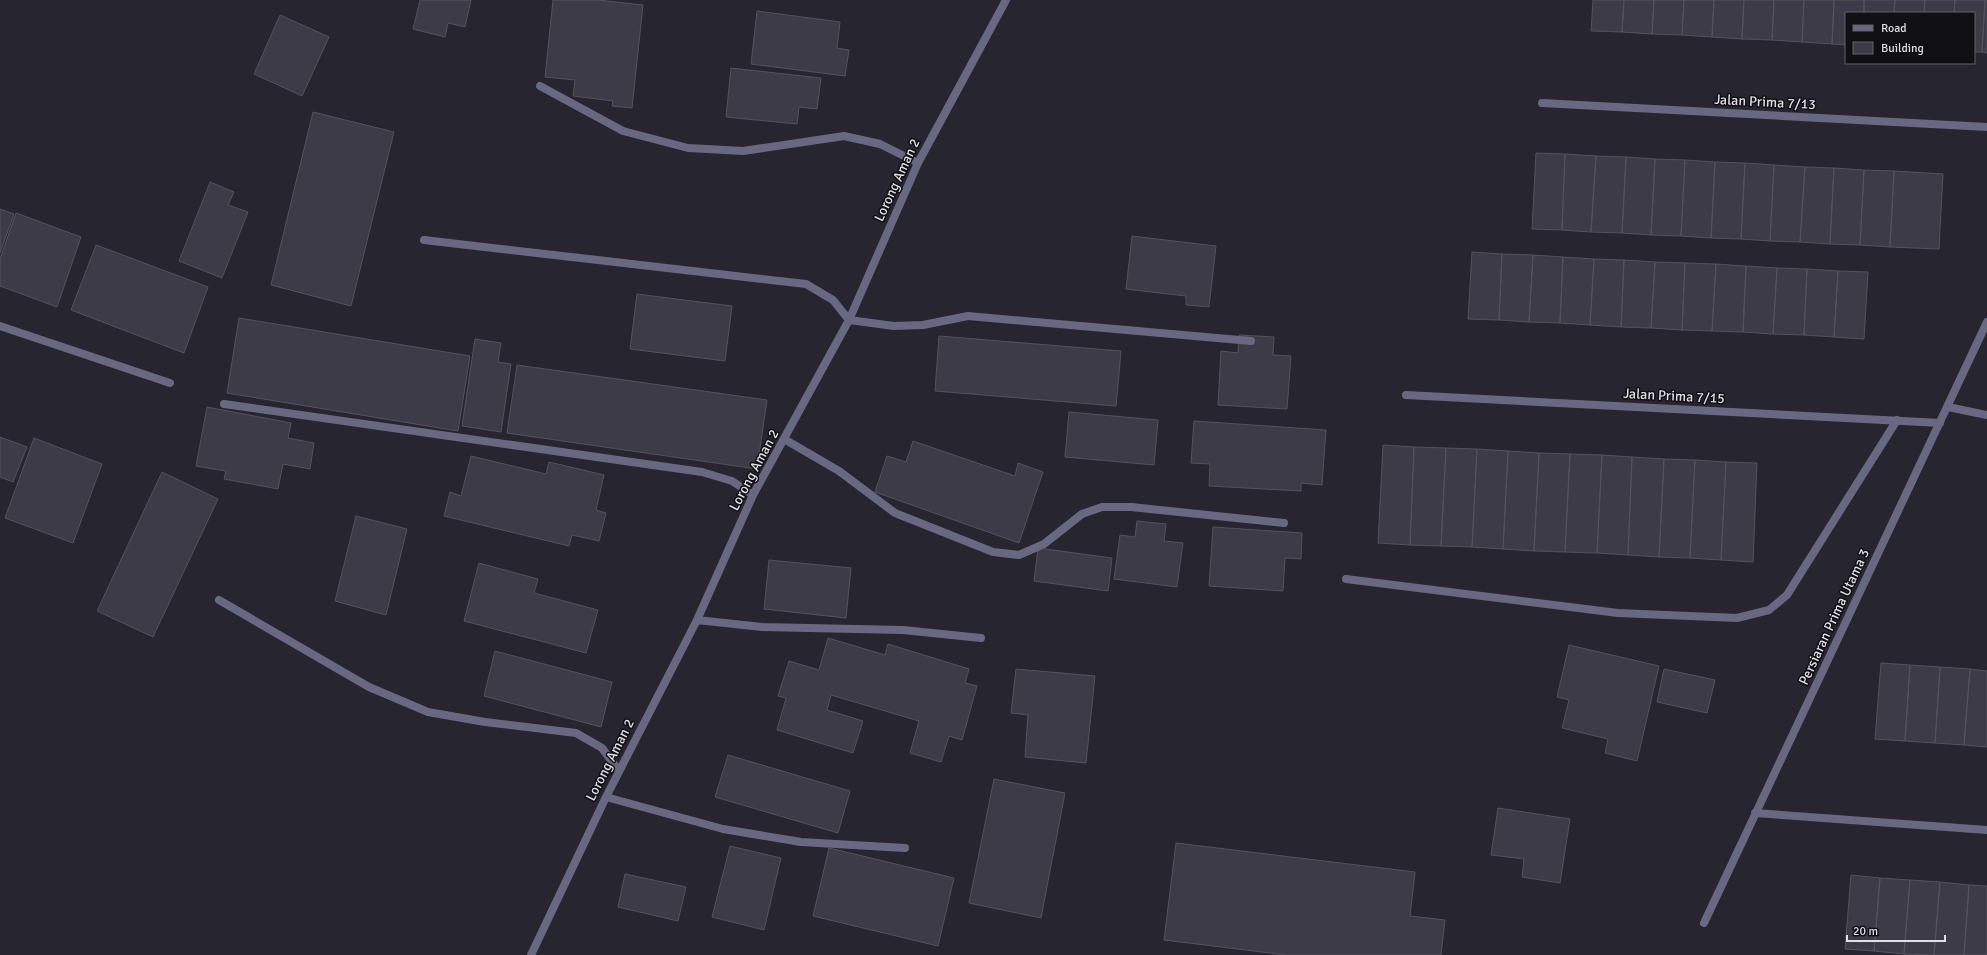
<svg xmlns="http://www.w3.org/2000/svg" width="1987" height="955" font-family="Signika,sans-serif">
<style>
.building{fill:#3c3b47;stroke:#53535f}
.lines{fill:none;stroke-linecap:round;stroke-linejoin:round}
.service{stroke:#696882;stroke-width:8}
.minor{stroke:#696882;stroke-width:8}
.labels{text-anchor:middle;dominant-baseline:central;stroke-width:3;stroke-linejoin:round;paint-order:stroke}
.street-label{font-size:14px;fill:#dfdfe6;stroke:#0f0f14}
</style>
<rect width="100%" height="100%" fill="#262530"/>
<path class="building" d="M420,0H471L465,27L448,23L445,37L413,29Z
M553,0H598L643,5L632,108L612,106L613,101L573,96L575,80L545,77Z
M1593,0H1624L1622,32L1591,31Z
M1624,0H1654L1652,34L1622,32Z
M1654,0H1684L1682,35L1652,34Z
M1684,0H1714L1712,37L1682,35Z
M1714,0H1744L1742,39L1712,37Z
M1744,0H1774L1772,40L1742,39Z
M1774,0H1804L1802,42L1772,40Z
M1804,0H1834L1832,44L1802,42Z
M1834,0H1864V13H1846V45L1832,44Z
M1864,0H1895L1894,13H1864Z
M1895,0H1925L1924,13H1894Z
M1925,0H1955L1954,13H1924Z
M1955,0H1985L1982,52H1974V13H1954Z
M1985,0H1987V53L1982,52Z
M757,11L840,22L837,48L849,50L845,76L751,64Z
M280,15L329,37L302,96L254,74Z
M731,68L821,78L817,109L799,107L797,124L726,117Z
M313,112L394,132L351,306L271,285Z
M1536,153L1565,154L1562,230L1532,229Z
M1565,154L1596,156L1591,232L1562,230Z
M1596,156L1626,157L1622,233L1591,232Z
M1626,157L1655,159L1651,235L1622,233Z
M1655,159L1685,160L1681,236L1651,235Z
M1685,160L1715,162L1711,238L1681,236Z
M1715,162L1745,163L1741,239L1711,238Z
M1745,163L1774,165L1770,241L1741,239Z
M1774,165L1805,167L1800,242L1770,241Z
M1805,167L1834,168L1830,244L1800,242Z
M1834,168L1864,170L1860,245L1830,244Z
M1864,170L1894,171L1890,247L1860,245Z
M1894,171L1943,174L1939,249L1890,247Z
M210,182L234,192L228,205L248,212L222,278L179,261Z
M0,209L14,214L0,253Z
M16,213L81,237L57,307L0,286V259Z
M1132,236L1216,246L1209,307L1186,305V296L1126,289Z
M96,245L208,287L184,353L71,310Z
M1472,252L1502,254L1499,320L1468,319Z
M1502,254L1533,255L1529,322L1499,320Z
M1533,255L1563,257L1560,323L1529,322Z
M1563,257L1594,259L1590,325L1560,323Z
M1594,259L1624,260L1621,327L1590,325Z
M1624,260L1655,262L1651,328L1621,327Z
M1655,262L1685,263L1682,330L1651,328Z
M1685,263L1716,264L1712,331L1682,330Z
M1716,264L1746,266L1743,332L1712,331Z
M1746,266L1777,268L1773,334L1743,332Z
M1777,268L1807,269L1804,335L1773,334Z
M1807,269L1838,271L1834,337L1804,335Z
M1838,271L1868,272L1864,339L1834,337Z
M637,294L732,306L725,361L630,349Z
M239,318L470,356L458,431L227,393Z
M1239,335L1274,337L1273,355L1291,356L1287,409L1218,405L1221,351L1238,353Z
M939,336L1121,351L1116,406L935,391Z
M475,339L501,343L498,362L511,364L501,432L462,426Z
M517,365L767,400L757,469L507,433Z
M207,407L291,423L288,438L314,443L310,469L283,464L278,489L224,479L226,471L196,466Z
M1069,412L1158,420L1154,465L1065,457Z
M1194,421L1326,430L1322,485L1301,483V491L1209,486L1210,464L1191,463Z
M0,437L27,447L13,482L0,477Z
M34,438L102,464L73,543L5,518Z
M913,441L1015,476L1018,463L1043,472L1019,543L875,492L887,456L906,462Z
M1383,445L1414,447L1410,545L1378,543Z
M1414,447L1446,448L1441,546L1410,545Z
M1446,448L1477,449L1472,547L1441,546Z
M1477,449L1508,451L1503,549L1472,547Z
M1508,451L1539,453L1534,551L1503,549Z
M1539,453L1570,454L1565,552L1534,551Z
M1570,454L1602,455L1597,553L1565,552Z
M1602,455L1632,457L1628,555L1597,553Z
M471,456L546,474L549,462L604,475L596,510L606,513L599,541L572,535L569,546L444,516L450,492L461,496Z
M1632,457L1664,459L1659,557L1628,555Z
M1664,459L1695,460L1690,558L1659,557Z
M1695,460L1726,462L1721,560L1690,558Z
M1726,462L1757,463L1753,562L1721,560Z
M162,472L218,499L153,637L97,611Z
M356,516L407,529L386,615L335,601Z
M1137,521L1166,524L1164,541L1183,543L1177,587L1114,579L1120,535L1135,537Z
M1213,527L1302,533L1301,559L1285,558L1283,591L1209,586Z
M1038,548L1112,558L1108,591L1034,581Z
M769,560L851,568L846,618L764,609Z
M479,563L538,579L534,593L598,610L586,653L464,621Z
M828,638L885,655L888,644L969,669L965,683L977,686L962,740L949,736L941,762L910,753L919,721L831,695L827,710L863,721L853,753L777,730L786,698L778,696L789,661L819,670Z
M1569,645L1659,666L1637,761L1605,753L1608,739L1562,728L1569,700L1557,697Z
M495,651L612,682L601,727L484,696Z
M1881,663L1910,665L1905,741L1875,739Z
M1910,665L1940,667L1935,743L1905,741Z
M1940,667L1970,669L1964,745L1935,743Z
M1016,669L1095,676L1086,763L1025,757L1028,715L1011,713Z
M1664,669L1715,680L1707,713L1657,702Z
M1970,669L1987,671V747L1964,745Z
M728,755L850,791L838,833L715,797Z
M994,779L1065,793L1041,918L969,903Z
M1498,808L1570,819L1560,883L1522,877L1524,859L1491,855Z
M1176,843L1415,872L1410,916L1445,920L1441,955H1286L1164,940Z
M730,846L781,858L764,930L712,917Z
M829,848L954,878L938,946L813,916Z
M625,874L686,887L678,921L618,907Z
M1851,875L1880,878L1874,951L1845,949Z
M1880,878L1910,880L1904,954L1874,951Z
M1910,880L1940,882L1934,955L1904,954Z
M1940,882L1969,885L1964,955H1934Z
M1969,885L1987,886V955H1964Z"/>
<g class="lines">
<path class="service" d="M424,240L806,284L833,300L849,320
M1346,579L1618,613L1737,618L1769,610L1787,595L1897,420"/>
<path class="minor" d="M540,86L623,131L688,148L743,151L844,136L880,144L918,163
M1542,103L1987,127
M849,320L894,326L923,325L968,316L1251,341
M0,326L170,383
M1406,395L1940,423
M224,404L702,472L732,481L753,495
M1948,407L1987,415
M784,439L839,471L895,513L993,552L1019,555L1044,544L1082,514L1102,507H1131L1284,523
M219,600L369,687L428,712L485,722L576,733L602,748L619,771
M697,620L762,627L903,630L981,638
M606,797L723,829L801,842L905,848
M1755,813L1987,830
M1704,923L1987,322
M531,955L606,797L697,620L753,495L849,320L918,163L1006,0"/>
</g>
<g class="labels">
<g class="street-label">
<text transform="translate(1765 102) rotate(3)">Jalan Prima 7/13</text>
<text transform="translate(897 180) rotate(-65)">Lorong Aman 2</text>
<text transform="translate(1674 396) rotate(3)">Jalan Prima 7/15</text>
<text transform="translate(754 470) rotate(-62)">Lorong Aman 2</text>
<text transform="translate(1834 617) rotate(-65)">Persiaran Prima Utama 3</text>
<text transform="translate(610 760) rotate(-63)">Lorong Aman 2</text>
</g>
</g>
<rect x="1845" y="12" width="130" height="52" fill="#0f0f14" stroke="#626268"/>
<rect x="1853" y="25" width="20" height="6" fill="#696882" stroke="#626268"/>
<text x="1881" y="32" font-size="12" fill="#dfdfe6">Road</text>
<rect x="1853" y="42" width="20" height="12" fill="#3c3b47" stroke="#626268"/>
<text x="1881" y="52" font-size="12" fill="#dfdfe6">Building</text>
<path d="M1847 935v6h98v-6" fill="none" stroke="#dfdfe6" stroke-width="2"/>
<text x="1853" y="935" font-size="12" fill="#dfdfe6" stroke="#0f0f14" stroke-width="3" paint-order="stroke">20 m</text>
</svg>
